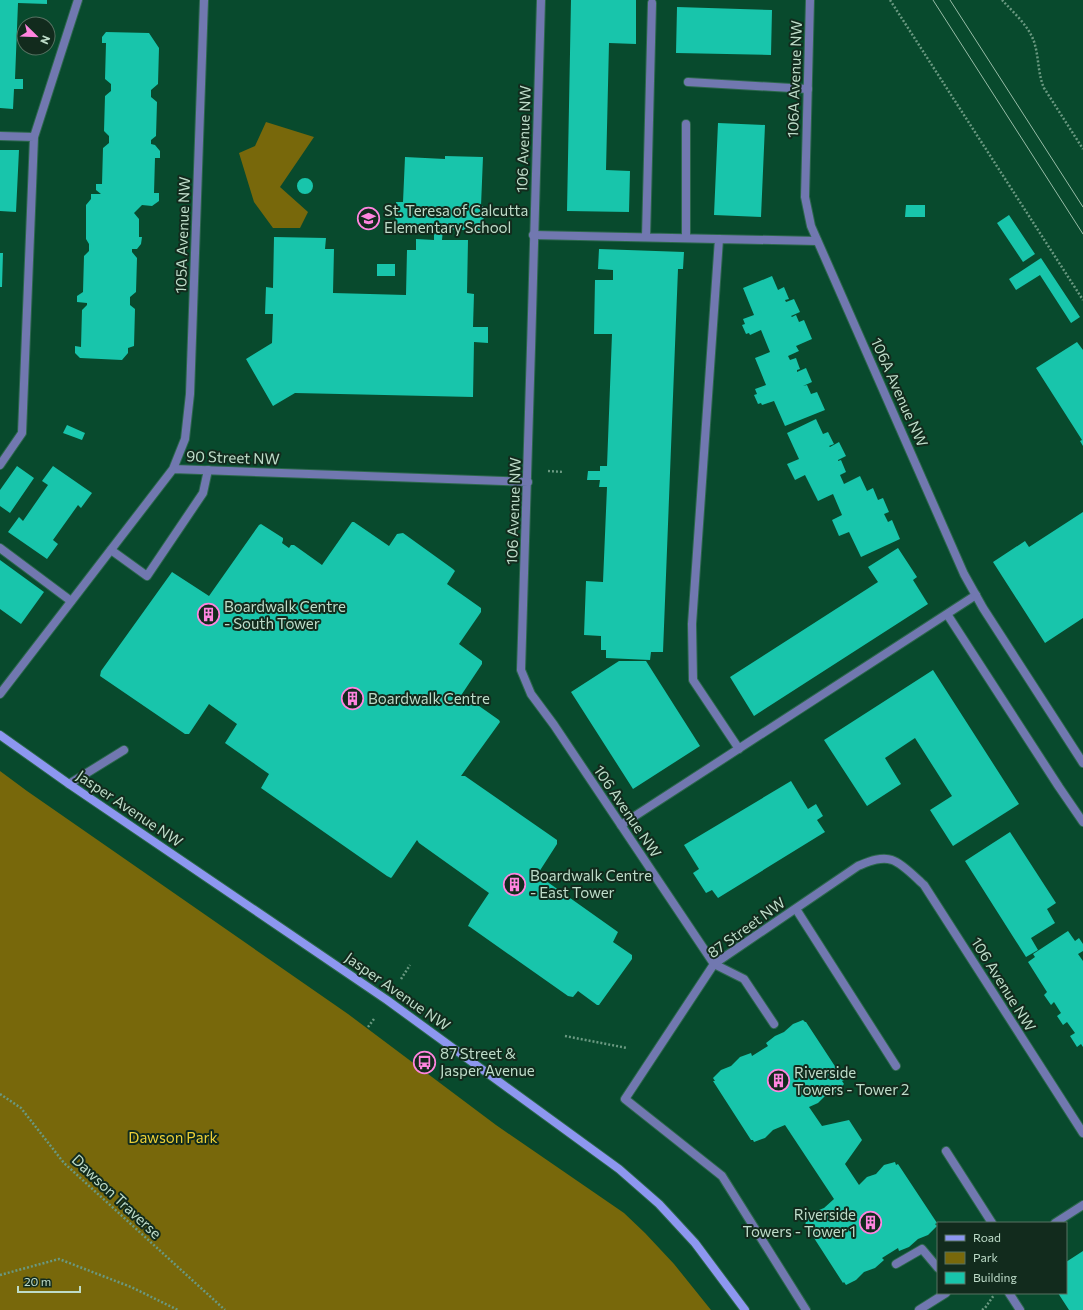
<svg xmlns="http://www.w3.org/2000/svg" width="1083" height="1310" font-family="Commissioner,sans-serif">
<style>
.green{fill:#78680b}
.building{fill:#18c5ab}
.lines{fill:none;stroke-linecap:round;stroke-linejoin:round}
.service-casing{stroke:#2c674c;stroke-width:10}
.minor-casing{stroke:#2c674c;stroke-width:10}
.secondary-casing{stroke:#2c674c;stroke-width:10}
.path{stroke:#6a9981;stroke-width:2.5;stroke-dasharray:2 2;stroke-linecap:butt}
.service{stroke:#7178b0;stroke-width:8}
.minor{stroke:#7178b0;stroke-width:8}
.secondary{stroke:#8d97f0;stroke-width:8}
.tram{stroke:#97bca7;stroke-width:1}
.labels{text-anchor:middle;dominant-baseline:central;stroke-width:4;stroke-linejoin:round;paint-order:stroke}
.street-label{font-size:15px;fill:#bedcc9;stroke:#122b1d}
.poi-label{font-size:15px;fill:#bedcc9;stroke:#122b1d;text-anchor:start}
.park-label{font-size:15px;fill:#edd037;stroke:#122b1d}
</style>
<rect width="100%" height="100%" fill="#084a2d"/>
<path class="green" d="M266,122L314,137L280,187L308,212L300,228H273L254,202L239,153L255,146Z
M0,771L27,791L348,1014L496,1125L624,1213L645,1233L674,1264L711,1310H0Z"/>
<path class="building" d="M0,0H47V4L18,3L15,79H23V89H14L13,109L0,108Z
M571,0H636V44L609,43L606,170L630,171L629,212L567,211Z
M677,7L772,10L771,55L676,53Z
M106,32L149,33L159,48L158,84L151,90V97L157,102L156,136L151,140V144L155,145L160,151V158H155L154,193H159V201L152,206L142,205L134,213L139,219V237H142L141,244L137,249H132V252L137,258L136,292L130,297V305L135,309L134,346L128,348V353L122,360L80,358L75,353V346L81,347L82,310L87,305V303L77,302V296L83,292L84,256L89,251V244L86,239V205L91,199V194H101L96,190V184H102L103,148L109,143V136L104,131L105,96L111,91V84L105,79L106,43H102V37Z
M718,123L765,125L761,217L714,215Z
M0,150H19L16,212L0,211Z
M445,156L483,157L481,206H484L483,231L443,229L442,240H468L467,293L474,294L473,327H488V343L474,342L473,397L295,393L273,406L246,359L272,343L273,314H265L266,287L273,288L274,237L326,238L325,249H334L333,293L406,295L407,250H416V239L434,240V229L395,227L396,202H403L405,157L445,159Z
M297 186a8 8 0 1 1 16 0a8 8 0 1 1-16 0Z
M906,205H925V217H905Z
M1009,215L1035,254L1023,262L997,223Z
M599,249L684,252L683,269H678L663,652H651L650,660L606,658V650H601V636L584,635L586,581L603,582L607,487H599L600,480H587L588,471H600V466H607L612,334H594L595,280H613V270L598,269Z
M0,253H3L2,287H0Z
M1041,258L1080,317L1071,323L1040,275L1016,290L1009,279Z
M377,264H395V276H377Z
M772,276L778,290L784,287L789,299L785,300L786,302L794,299L800,312L791,316L792,317L796,315L799,322L804,320L812,339L796,346L799,351L788,356L790,360L796,358L800,369L797,370V372L806,368L812,382L803,386L807,385L811,394L817,392L825,410L785,426L774,401L762,405L761,403L758,404L754,395L757,394L755,389L766,385L755,358L770,352L761,330L750,335L749,333L746,334L742,325L745,324L743,319L754,315L743,288Z
M1077,342L1083,350V446L1080,441L1082,440L1036,368Z
M816,419L823,434L828,432L834,444L829,446L830,447L839,442L846,456L838,460V461L841,460L846,472L840,475L844,484L860,476L867,491L873,488L878,500L883,498L889,512L884,514L888,522L892,520L900,539L861,557L849,532L839,536L832,520L842,515L833,494L818,501L805,475L795,480L787,464L799,459L787,433Z
M67,425L85,433L82,440L63,433Z
M17,466L34,478L10,513L0,506V490Z
M53,466L92,493L81,508L78,505L53,540L58,544L47,559L8,532L19,517L23,521L48,485L42,481Z
M1083,512V618L1045,643L993,562L1025,541L1029,547Z
M352,522H354L389,546L397,534L403,533L453,569L455,571L447,584L481,608V612L459,644L482,661V664L462,694L499,720L500,722L461,776H465L557,840V844L539,872V876L618,932L613,942L632,955V959L599,1005H597L578,991L573,997L568,996L470,927L468,926L471,920L489,893L419,843L417,840L392,877L391,878L387,876L261,788L269,774L225,743L237,724L209,704L189,734H185L100,676L101,671L172,572L209,596L259,525L261,524L283,538V540L282,543L289,548L291,545H294L322,565Z
M898,548L917,577L913,580L928,604L754,716L730,677L878,582L868,567Z
M0,560L44,592L21,624L0,609Z
M619,661H646L700,746L633,789L571,692Z
M933,670L1019,804L953,846L930,810L952,796L915,738L885,758L901,784L867,806L824,740Z
M791,781L808,809L816,804L823,816L817,820L825,832L718,898L712,890L706,893L693,873L699,869L684,845Z
M1010,832L1056,903L1047,909L1055,923L1031,938L1038,950L1026,957L965,861Z
M1068,931L1075,941L1079,938L1083,944V951L1078,954L1083,961V1047L1081,1044L1077,1047L1070,1036L1075,1033L1067,1022L1063,1025L1057,1016L1061,1013L1054,1002L1051,1005L1044,995L1047,992L1028,962L1035,957L1033,954Z
M803,1020L805,1022H806L844,1080L842,1081L844,1084L837,1092L826,1095L818,1103L809,1107L822,1126L849,1120L862,1140L845,1164L859,1185L867,1177L876,1174L884,1165L895,1162L896,1165L898,1164L937,1223L935,1224L937,1226L928,1235L918,1239L909,1247L899,1251L898,1248L882,1258L884,1260L875,1268L864,1272L856,1280L846,1285L844,1282L843,1283L805,1224L806,1223L805,1221L814,1212L824,1208L834,1199L785,1125L773,1130L765,1138L754,1142L753,1140H751L713,1081H715L713,1078L721,1070L731,1066L740,1057L751,1053L752,1056L768,1046L766,1043L775,1036L784,1032L793,1024Z
M1083,1251V1310H1069L1058,1293H1066V1262Z"/>
<g class="lines">
<defs>
<path id="service" d="M688,82L808,89
M686,124V238
M0,136L34,137
M533,235L817,241
M646,237L652,3
M719,239L692,624L693,680L739,749
M0,465L22,433L34,137L78,0
M0,548L71,601
M111,550L147,576L203,493L208,470
M947,614L1059,787L1083,822
M621,825L976,595
M796,909L896,1066
M714,964L744,979L774,1024
M946,1151L992,1223
M896,1264L922,1249L938,1268
M1009,1293L1020,1310"/>
<path id="minor" d="M541,0C534,223 529,447 521,670L531,694L554,725L714,964
M810,0L805,197L811,226L964,574L983,608L1083,763
M173,469L528,482
M0,694L173,469L185,439L190,394L204,0
M69,784L124,750
M1055,1223L1083,1205
M806,1310L722,1176L625,1099L714,964L858,866C868,862 881,856 892,860C902,863 916,878 924,885L1083,1133
M919,1310L946,1293"/>
<path id="secondary" d="M0,735L69,784L387,1000L619,1169L659,1204L695,1243L745,1310"/>
</defs>
<use href="#service" class="service-casing"/>
<use href="#minor" class="minor-casing"/>
<use href="#secondary" class="secondary-casing"/>
<path class="path" d="M890,0L1083,300
M1002,0C1014,13 1031,28 1035,45C1039,60 1038,74 1044,88L1083,149
M548,471L564,472
M401,979L410,965
M368,1027L374,1019
M565,1036L627,1048
M0,1094L21,1108L64,1163L225,1310
M0,1275L59,1259L131,1287L178,1310
M982,1310L985,1308L994,1295"/>
<use href="#service" class="service"/>
<use href="#minor" class="minor"/>
<use href="#secondary" class="secondary"/>
<path class="tram" d="M933,0L1083,234
M950,0L1083,207"/>
</g>
<defs>
<symbol id="school-ring" viewBox="-11 -11 22 22"><circle r="9.5" fill="#122b1d" stroke="#ff85df" stroke-width="1.5"/><path d="M0-5L7-2L0 1L-7-2ZM-4 1L0 2.5L4 1V4Q0 6-4 4Z" fill="#ff85df"/></symbol>
<symbol id="building-ring" viewBox="-11 -11 22 22"><circle r="9.5" fill="#122b1d" stroke="#ff85df" stroke-width="1.5"/><path d="M-4-6H4V6H1V3H-1V6H-4ZM-2.5-4.3h1.7v1.8h-1.7ZM.8-4.3h1.7v1.8H.8ZM-2.5-1h1.7V.8h-1.7ZM.8-1h1.7V.8H.8Z" fill="#ff85df"/></symbol>
<symbol id="bus-ring" viewBox="-11 -11 22 22"><circle r="9.5" fill="#122b1d" stroke="#ff85df" stroke-width="1.5"/><path d="M-5-6H5V4H4V6H2V4H-2V6H-4V4H-5ZM-3.5-4V0h7V-4ZM-3.5 1.2v1.5H-2V1.2ZM2 1.2v1.5H3.5V1.2Z" fill="#ff85df"/></symbol>
</defs>
<g fill-rule="evenodd">
<use href="#school-ring" x="356" y="206" width="25" height="25"/>
<use href="#building-ring" x="196" y="602" width="25" height="25"/>
<use href="#building-ring" x="340" y="686" width="25" height="25"/>
<use href="#building-ring" x="502" y="872" width="25" height="25"/>
<use href="#bus-ring" x="412" y="1050" width="25" height="25"/>
<use href="#building-ring" x="766" y="1068" width="25" height="25"/>
<use href="#building-ring" x="858" y="1210" width="25" height="25"/>
</g>
<g class="labels">
<g class="street-label">
<text transform="translate(794 79) rotate(-88)">106A Avenue NW</text>
<text transform="translate(523 139) rotate(-88)">106 Avenue NW</text>
<text transform="translate(182 235) rotate(-88)">105A Avenue NW</text>
<text transform="translate(900 392) rotate(66)">106A Avenue NW</text>
<text transform="translate(233 457) rotate(2)">90 Street NW</text>
<text transform="translate(513 511) rotate(-88)">106 Avenue NW</text>
<text transform="translate(130 808) rotate(34)">Jasper Avenue NW</text>
<text transform="translate(628 811) rotate(56)">106 Avenue NW</text>
<text transform="translate(746 927) rotate(-36)">87 Street NW</text>
<text transform="translate(1004 984) rotate(58)">106 Avenue NW</text>
<text transform="translate(398 991) rotate(35)">Jasper Avenue NW</text>
<text transform="translate(117 1196) rotate(43)">Dawson Traverse</text>
</g>
<g class="poi-label">
<text x="384" y="210">St. Teresa of Calcutta<tspan x="384" dy="17">Elementary School</tspan></text>
<text x="224" y="606">Boardwalk Centre<tspan x="224" dy="17">- South Tower</tspan></text>
<text x="368" y="698">Boardwalk Centre</text>
<text x="530" y="875">Boardwalk Centre<tspan x="530" dy="17">- East Tower</tspan></text>
<text x="440" y="1053">87 Street &amp;<tspan x="440" dy="17">Jasper Avenue</tspan></text>
<text x="794" y="1072">Riverside<tspan x="794" dy="17">Towers - Tower 2</tspan></text>
<text x="856" y="1214" text-anchor="end">Riverside<tspan x="856" dy="17">Towers - Tower 1</tspan></text>
</g>
<g class="park-label">
<text x="173" y="1137">Dawson Park</text>
</g>
</g>
<rect x="937" y="1222" width="130" height="72" fill="#122b1d" stroke="#577262"/>
<rect x="945" y="1235" width="20" height="6" fill="#8d97f0" stroke="#577262"/>
<text x="973" y="1242" font-size="12" fill="#bedcc9">Road</text>
<rect x="945" y="1252" width="20" height="12" fill="#78680b" stroke="#577262"/>
<text x="973" y="1262" font-size="12" fill="#bedcc9">Park</text>
<rect x="945" y="1272" width="20" height="12" fill="#18c5ab" stroke="#577262"/>
<text x="973" y="1282" font-size="12" fill="#bedcc9">Building</text>
<g transform="translate(36 36) rotate(113)"><circle r="19" fill="#122b1d" stroke="#577262"/>
<path d="M0-3L7 15L0 10L-7 15Z" fill="#ff85df"/>
<text y="-6" font-size="11" font-weight="bold" text-anchor="middle" fill="#bedcc9">N</text>
</g>
<path d="M18 1286v6h62v-6" fill="none" stroke="#bedcc9" stroke-width="2"/>
<text x="24" y="1286" font-size="12" fill="#bedcc9" stroke="#122b1d" stroke-width="3" paint-order="stroke">20 m</text>
</svg>
